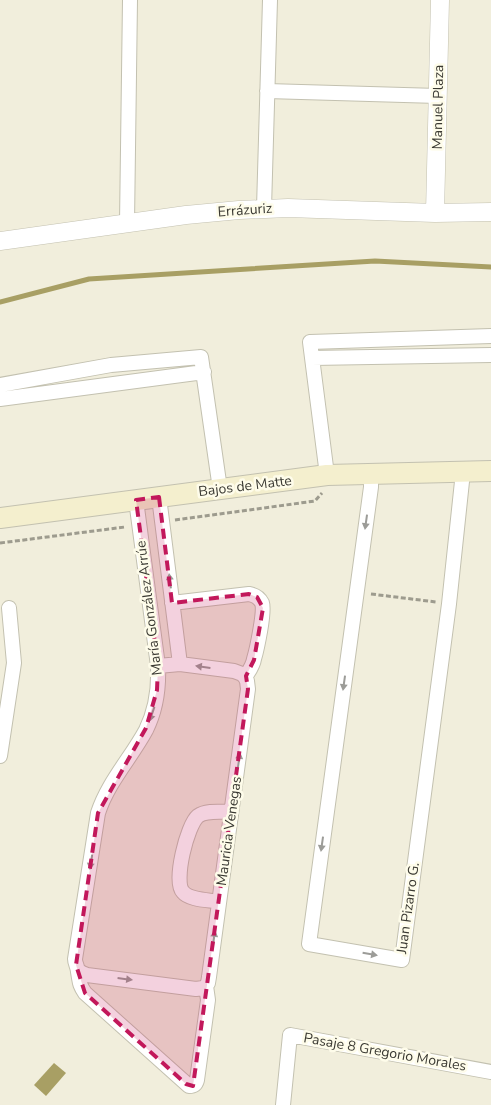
<svg xmlns="http://www.w3.org/2000/svg" width="491" height="1105" font-family="'Nunito Sans',sans-serif">
<style>
.water{fill:#a89f64}
.lines{fill:none;stroke-linecap:round;stroke-linejoin:round}
.stream{stroke:#a89f64;stroke-width:5}
.minor-casing{stroke:#c3c1b0;stroke-width:16}
.tertiary-casing{stroke:#c3c1b0;stroke-width:19}
.secondary-casing{stroke:#c3c1b0;stroke-width:22}
.path{stroke:#9d9b8e;stroke-width:3;stroke-dasharray:5 2.5;stroke-linecap:butt}
.minor{stroke:#fff;stroke-width:14}
.tertiary{stroke:#fff;stroke-width:18}
.secondary{stroke:#f4efce;stroke-width:20}
.oneway{fill:#9c9c98}
.marked{fill:#c2185b;fill-opacity:0.2;stroke:#c2185b;stroke-width:4;stroke-dasharray:10 6;stroke-linejoin:round}
.labels{text-anchor:middle;dominant-baseline:central;stroke-width:5;stroke-linejoin:round;paint-order:stroke}
.street-label{font-size:14px;fill:#3a3932;stroke:#fefcea}
</style>
<rect width="100%" height="100%" fill="#f1eedc"/>
<path class="water" d="M54,1063L66,1073L46,1096L34,1085Z"/>
<g class="lines">
<path class="stream" d="M0,302L89,279L375,261L491,267"/>
<defs>
<path id="minor" d="M267,91L438,96
M264,208L270,0
M127,223L130,0
M312,358L491,355
M0,385L111,365L201,357L220,489
M0,399L204,372
M371,474V487L309,944L402,960L449,604L463,472
M327,475L310,342L491,336
M159,497L180,664
M136,500L158,666C159,688 156,710 146,730C131,758 108,782 98,813L75,959C75,964 78,967 78,972C80,983 79,984 85,993L189,1086C194,1086 196,1084 197,1080L208,1000L206,986
M172,603L249,594C255,595 259,597 262,603C265,611 257,649 254,659C253,666 249,671 245,677
M158,666L180,664L234,671L242,674L245,677
M0,756L14,663L9,608
M219,902C210,900 189,900 183,892C173,882 187,825 198,816C206,810 221,812 231,812
M78,970L82,973L87,975L196,989L203,988L206,986
M206,986L208,983L209,977L248,689L247,681L245,677
M283,1105L290,1035L491,1072"/>
<path id="tertiary" d="M435,213L440,0
M0,241L186,215L239,210L288,208L435,213L491,212"/>
<path id="secondary" d="M0,518L327,475L491,471"/>
</defs>
<use href="#minor" class="minor-casing"/>
<use href="#tertiary" class="tertiary-casing"/>
<use href="#secondary" class="secondary-casing"/>
<path class="path" d="M175,520L315,501L322,493
M0,543L125,527
M371,594L436,602"/>
<use href="#minor" class="minor"/>
<use href="#tertiary" class="tertiary"/>
<use href="#secondary" class="secondary"/>
</g>
<defs><path id="oneway-solid" d="M-6-.8H1V-3.2L6.5 0L1 3.2V.8H-6Z" transform="scale(1.25)"/></defs>
<g class="oneway">
<use href="#oneway-solid" transform="translate(366 522) rotate(98)"/>
<use href="#oneway-solid" transform="translate(170 581) rotate(-97)"/>
<use href="#oneway-solid" transform="translate(203 667) rotate(-172)"/>
<use href="#oneway-solid" transform="translate(344 683) rotate(98)"/>
<use href="#oneway-solid" transform="translate(152 714) rotate(109)"/>
<use href="#oneway-solid" transform="translate(239 760) rotate(-82)"/>
<use href="#oneway-solid" transform="translate(322 844) rotate(98)"/>
<use href="#oneway-solid" transform="translate(91 862) rotate(99)"/>
<use href="#oneway-solid" transform="translate(214 938) rotate(-82)"/>
<use href="#oneway-solid" transform="translate(370 954) rotate(10)"/>
<use href="#oneway-solid" transform="translate(125 979) rotate(7)"/>
</g>
<path class="marked" d="M159,497L172,603L249,594L257,597L263,608L254,660L246,676L248,689L193,1086L186,1084L85,993L76,965L98,813L146,728L157,690L158,666L136,500Z"/>
<g class="labels">
<g class="street-label">
<text transform="translate(438 107) rotate(-89)">Manuel Plaza</text>
<text transform="translate(245 210) rotate(-4)">Errázuriz</text>
<text transform="translate(245 486) rotate(-7)">Bajos de Matte</text>
<text transform="translate(149 608) rotate(-97)">María González Arrúe</text>
<text transform="translate(229 831) rotate(-82)">Mauricia Venegas</text>
<text transform="translate(408 908) rotate(-82)">Juan Pizarro G.</text>
<text transform="translate(385 1052) rotate(10)">Pasaje 8 Gregorio Morales</text>
</g>
</g>
</svg>
